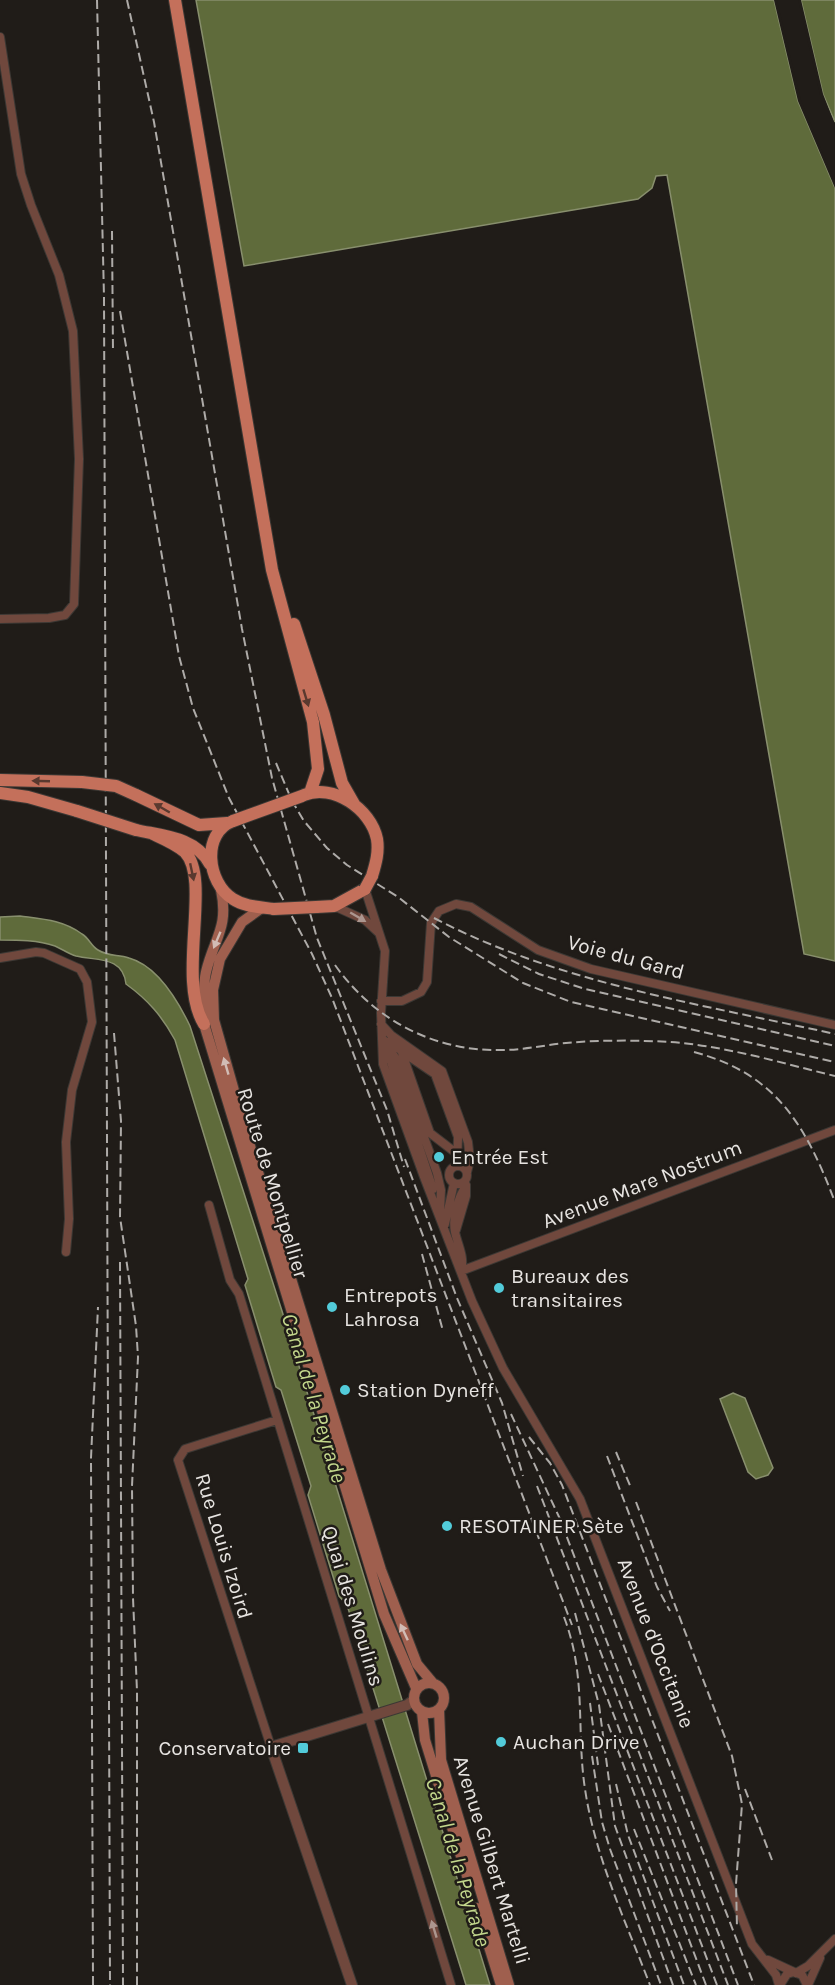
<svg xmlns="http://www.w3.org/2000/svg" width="835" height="1985" font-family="Karla,sans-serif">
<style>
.water{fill:#5f6b3b;stroke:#888f6d;stroke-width:1.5}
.pier{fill:#201c18}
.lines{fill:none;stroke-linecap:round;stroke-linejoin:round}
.minor-casing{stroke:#3c3834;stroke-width:10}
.tertiary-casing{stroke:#3c3834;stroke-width:12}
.secondary-casing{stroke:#3c3834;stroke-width:12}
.primary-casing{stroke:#3c3834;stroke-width:14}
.minor{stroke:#70483d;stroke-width:8}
.tertiary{stroke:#70483d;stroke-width:10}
.secondary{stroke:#9f5f4e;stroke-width:10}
.primary{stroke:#c4705b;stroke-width:12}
.rail{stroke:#aeaba8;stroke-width:2;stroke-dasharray:9 4.5;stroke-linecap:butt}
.primary-bridge-casing{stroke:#3c3834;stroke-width:14;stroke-linecap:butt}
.primary-bridge{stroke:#c4705b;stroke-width:12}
.oneway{fill:#59392f}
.oneway2{fill:#ac968f}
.oneway3{fill:#d1bcb5}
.poi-dot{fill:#52cbd9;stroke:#201c18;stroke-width:2}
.labels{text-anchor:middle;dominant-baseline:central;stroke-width:5;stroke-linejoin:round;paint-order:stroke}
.street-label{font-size:21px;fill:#e7e4e1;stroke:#201c18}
.poi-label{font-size:21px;fill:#e7e4e1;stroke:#201c18;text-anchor:start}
.water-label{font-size:22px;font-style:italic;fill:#c3d78c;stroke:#201c18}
</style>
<rect width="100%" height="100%" fill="#201c18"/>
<path class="water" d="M196,0H774L798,101L835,188V961L804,954L667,175L656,176L652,188L638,199L244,266Z
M801,0H835V122L823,94Z
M20,916C42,919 63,920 82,934C89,938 91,946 98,950C109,957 118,954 129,958C158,966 178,1001 190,1026L282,1311L490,1985H466L347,1605L339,1596L308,1495L311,1486L281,1390L276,1387L245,1285L248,1279L175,1040C162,1016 148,1000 126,984C123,956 97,961 76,956C69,954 62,949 55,946C38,940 18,940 0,940V917Z
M733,1393L745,1398L773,1468L768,1475L756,1479L748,1472L720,1399Z"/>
<path class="pier" d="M774,0H777L801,100L835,182V188L798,101Z
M798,0H801L823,94L835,125L820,95Z"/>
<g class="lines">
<defs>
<path id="minor" d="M0,37L21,174L31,205L59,275L73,331L79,459L74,604L65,615L49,618L0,619
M365,889L385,951L381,1013L383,1064L424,1177L472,1301L503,1368L580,1499L752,1944L776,1975L779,1985
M334,906L365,920L379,933
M0,958L36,952L44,953L80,969L87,982L92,1022L72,1090L66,1142L69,1219L66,1252
M381,1001H402L421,992L427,982L431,923L439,911L456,904L471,907L538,950L591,969L835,1025
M381,1024L391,1035L442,1071L468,1142L470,1160L467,1172
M383,1039L396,1059L437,1173L441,1190L440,1212
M388,1042L401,1050L430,1133L456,1153
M387,1050L433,1189
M401,1051L435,1074L458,1137L457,1165
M449 1175a9 9 0 1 1 18 0a9 9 0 1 1-18 0Z
M209,1205L230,1280L239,1294L247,1320L451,1985
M445,1224L454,1183
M456,1230L466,1196V1185
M461,1271L835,1130
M461,1271C465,1257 458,1246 455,1232C452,1216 458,1199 466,1185
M271,1747L178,1460L185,1449L277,1420
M768,1960L794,1972
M796,1973L808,1966L835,1939
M780,1985L787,1974L794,1972L802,1975L807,1985
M808,1985L820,1958"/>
<path id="tertiary" d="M352,1985L271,1747L407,1705L414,1700"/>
<path id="secondary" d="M221,890C229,928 214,938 206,972C202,989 205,1006 204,1024L384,1614L416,1688
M263,907L242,922L220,959L213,990L214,1020L246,1133L381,1570L417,1664L432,1682
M414 1698a15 15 0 1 1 30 0a15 15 0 1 1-30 0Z
M439,1709L441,1760L509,1985
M422,1712L425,1740L468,1879
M477,1908L501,1985"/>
<path id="primary" d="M175,0L272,570L313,722L318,769L310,793
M294,624L324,715L342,783L354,804
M0,780L82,782
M0,793L28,797L77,811
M136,795L199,825L227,823
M304,795C333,783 371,809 377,839C379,852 376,863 372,876
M233,821C201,833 207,883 233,899C245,907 261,907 274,909
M136,830C163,836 195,837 210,864
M153,834C164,839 176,844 185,852C212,880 176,979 204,1024
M316,907L334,906L365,889"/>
</defs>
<use href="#minor" class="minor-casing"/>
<use href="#tertiary" class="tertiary-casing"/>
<use href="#secondary" class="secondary-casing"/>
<use href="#primary" class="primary-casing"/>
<use href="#minor" class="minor"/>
<use href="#tertiary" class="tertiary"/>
<use href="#secondary" class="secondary"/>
<use href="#primary" class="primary"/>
<path class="rail" d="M97,0L104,297L110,1985
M127,0L154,122L242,629L272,778L317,938L387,1110L404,1167
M112,231L113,352
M120,311L179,656L193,708L229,798L312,954L332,998L572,1625
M276,763L292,801L304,821L327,848L347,865L398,897L449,937L523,983L571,1002L835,1062
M434,918C558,983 700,1004 835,1034
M499,954L539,974L585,989L835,1046
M335,965C374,1020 435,1052 502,1050C524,1050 544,1045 566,1043C599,1040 636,1040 670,1042C726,1046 781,1063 835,1076
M114,1033L121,1121L120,1217L136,1326L138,1357L132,1486L133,1598L137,1691V1985
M694,1052C777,1074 806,1126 835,1202
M405,1159L457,1298L502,1403L523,1476
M422,1254L443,1331
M120,1262L123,1985
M511,1414L560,1519L738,1985
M529,1437L550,1463L562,1485L754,1985
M616,1452L631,1488
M607,1456L657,1587L670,1611
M537,1486L728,1985
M636,1502L732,1756L742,1804L736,1884L737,1928
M575,1613L599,1705L615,1826L673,1985
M564,1617C587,1677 576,1730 585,1789C595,1857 626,1922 650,1985
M598,1674L717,1985
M590,1703L598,1765
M608,1724L706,1985
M592,1756L602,1822L610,1849L661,1985
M616,1784L628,1835L684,1985
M745,1789L772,1860
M634,1829L696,1985
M93,1985L91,1458L98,1307"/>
<defs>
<path id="primary-bridge" d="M82,782L116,786L136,795
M77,811L136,830
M233,821L302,796
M365,889L372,876
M274,909L316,907"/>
</defs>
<use href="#primary-bridge" class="primary-bridge-casing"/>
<use href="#primary-bridge" class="primary-bridge"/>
</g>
<defs><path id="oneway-solid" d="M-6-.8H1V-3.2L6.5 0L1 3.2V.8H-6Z" transform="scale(1.5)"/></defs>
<g class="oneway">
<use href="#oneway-solid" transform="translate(306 698) rotate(73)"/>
<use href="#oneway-solid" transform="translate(41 781) rotate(-178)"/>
<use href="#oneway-solid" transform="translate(162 808) rotate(-150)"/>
<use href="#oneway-solid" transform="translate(192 872) rotate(78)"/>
</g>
<g class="oneway2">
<use href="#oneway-solid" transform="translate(358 917) rotate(30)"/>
<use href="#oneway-solid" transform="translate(434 1929) rotate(-107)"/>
</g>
<g class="oneway3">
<use href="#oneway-solid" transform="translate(217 940) rotate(113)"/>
<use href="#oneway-solid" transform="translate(226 1066) rotate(-106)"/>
<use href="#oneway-solid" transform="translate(404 1632) rotate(-115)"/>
</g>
<g class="poi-dot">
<circle cx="439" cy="1157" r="6"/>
<circle cx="499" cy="1288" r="6"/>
<circle cx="332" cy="1307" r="6"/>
<circle cx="345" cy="1390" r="6"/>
<circle cx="447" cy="1526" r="6"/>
<circle cx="501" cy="1742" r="6"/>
<rect x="297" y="1742" width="12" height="12" rx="3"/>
</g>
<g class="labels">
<g class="street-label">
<text transform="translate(626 957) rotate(15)">Voie du Gard</text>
<text transform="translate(273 1183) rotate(73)">Route de Montpellier</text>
<text transform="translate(642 1184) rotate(-21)">Avenue Mare Nostrum</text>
<text transform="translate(224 1546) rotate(73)">Rue Louis Izoird</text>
<text transform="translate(353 1606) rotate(73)">Quai des Moulins</text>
<text transform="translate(656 1643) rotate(69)">Avenue d'Occitanie</text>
<text transform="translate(492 1860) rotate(73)">Avenue Gilbert Martelli</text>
</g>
<g class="poi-label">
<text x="451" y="1157">Entrée Est</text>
<text x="511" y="1276">Bureaux des<tspan x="511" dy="24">transitaires</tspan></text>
<text x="344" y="1295">Entrepots<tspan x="344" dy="24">Lahrosa</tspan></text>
<text x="357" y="1390">Station Dyneff</text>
<text x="459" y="1526">RESOTAINER Sète</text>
<text x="513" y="1742">Auchan Drive</text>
<text x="291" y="1748" text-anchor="end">Conservatoire</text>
</g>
<g class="water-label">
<text transform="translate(314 1398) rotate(73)">Canal de la Peyrade</text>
<text transform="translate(458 1862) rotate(73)">Canal de la Peyrade</text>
</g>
</g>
</svg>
